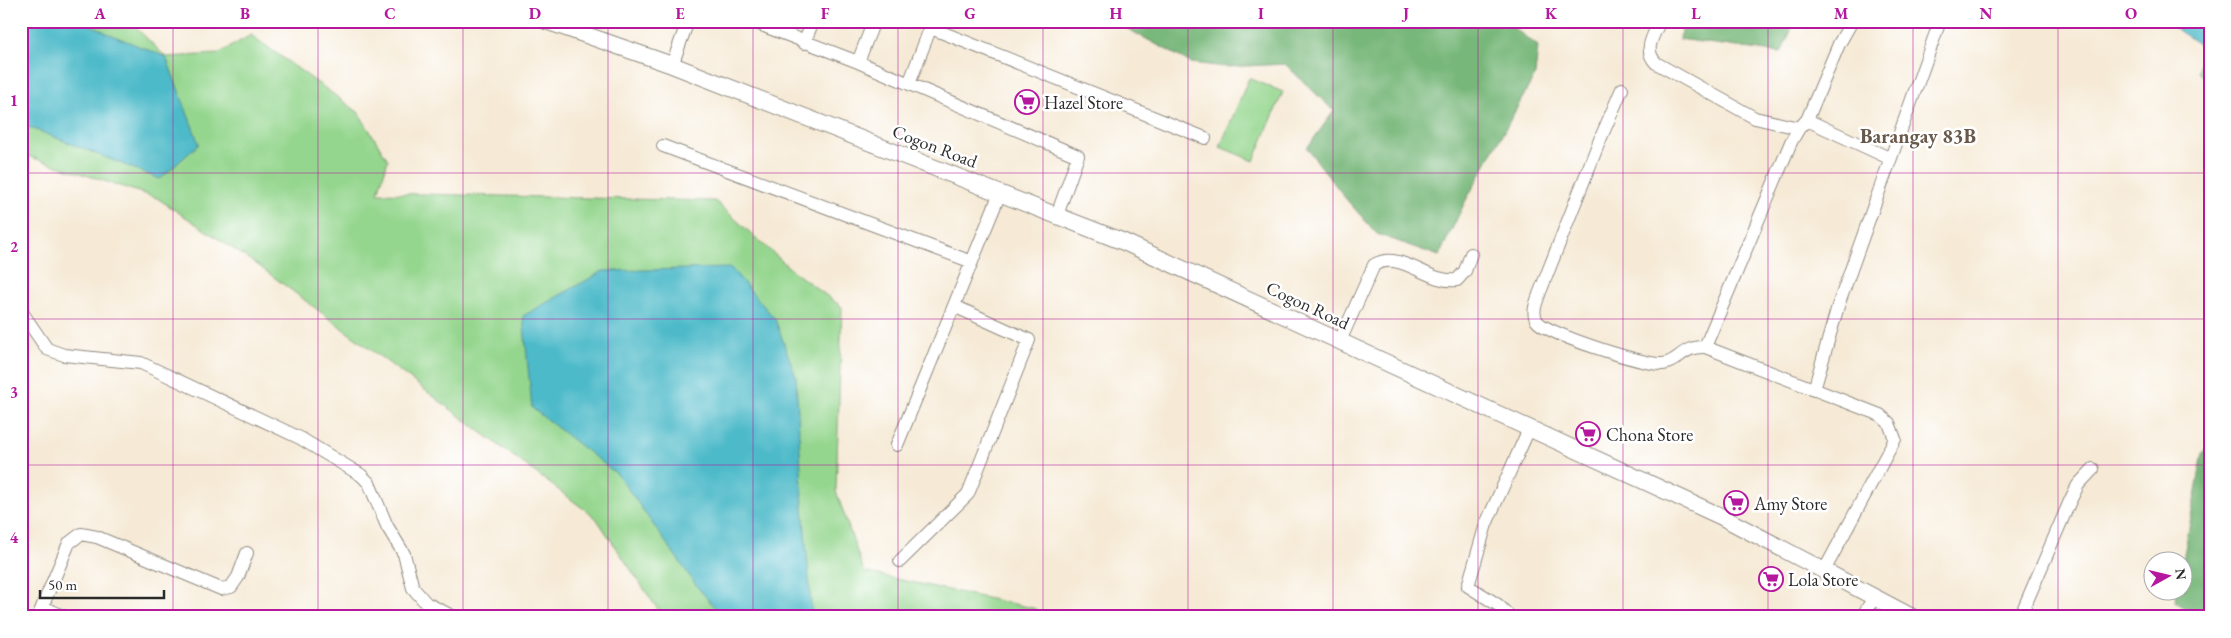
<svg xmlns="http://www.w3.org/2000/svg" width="2231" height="638" font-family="'EB Garamond',serif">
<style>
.green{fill:#94d68e;stroke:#60805c}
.forest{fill:#77b779;stroke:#517152}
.water{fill:#4ebac9;stroke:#3c727a}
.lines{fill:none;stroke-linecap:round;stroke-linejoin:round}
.minor-casing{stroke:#908a80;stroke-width:14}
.tertiary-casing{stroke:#908a80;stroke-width:18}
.minor{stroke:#fff;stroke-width:12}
.tertiary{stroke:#fff;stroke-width:16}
.grid{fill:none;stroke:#b5179e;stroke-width:1;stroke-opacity:0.55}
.labels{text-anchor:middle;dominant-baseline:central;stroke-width:5;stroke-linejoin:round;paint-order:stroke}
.poi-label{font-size:18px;fill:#2b2b2b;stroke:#fff;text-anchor:start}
.street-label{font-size:18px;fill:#2b2b2b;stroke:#fff}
.quarter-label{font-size:20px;font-weight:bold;fill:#68594a;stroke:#fff}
.neatline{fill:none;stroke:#b5179e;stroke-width:2}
.grid-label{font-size:16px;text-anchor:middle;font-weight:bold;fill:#b5179e}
</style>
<rect width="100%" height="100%" fill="#fff"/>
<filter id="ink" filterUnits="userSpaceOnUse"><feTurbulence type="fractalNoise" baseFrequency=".02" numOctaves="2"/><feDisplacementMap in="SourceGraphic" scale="10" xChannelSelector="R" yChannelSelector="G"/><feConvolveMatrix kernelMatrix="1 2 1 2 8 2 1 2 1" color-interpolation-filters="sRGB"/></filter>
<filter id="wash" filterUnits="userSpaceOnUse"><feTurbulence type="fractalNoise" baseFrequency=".0096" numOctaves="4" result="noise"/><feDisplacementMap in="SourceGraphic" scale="20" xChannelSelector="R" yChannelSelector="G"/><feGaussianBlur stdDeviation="1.12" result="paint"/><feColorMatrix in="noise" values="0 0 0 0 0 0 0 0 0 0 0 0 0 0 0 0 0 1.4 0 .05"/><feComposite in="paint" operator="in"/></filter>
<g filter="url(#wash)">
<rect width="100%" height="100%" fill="#f6ead6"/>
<path class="green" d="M21,21H129L166,57L218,54L251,35L358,112L388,160L378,193L715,201L793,271L842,307L836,491L864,572L1033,608L1051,617H663L596,518L259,266L157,198L21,154Z
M2178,21H2210V82L2198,72L2202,44Z
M1249,78L1283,92L1254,161L1220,147Z"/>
<path class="forest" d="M1113,21H1504L1538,46L1535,75L1464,204L1439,256L1377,234L1346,199L1307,148L1334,111L1285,64L1226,67L1191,63Z
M1686,21H1795L1781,53L1679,39Z
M2210,442V617H2202L2175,602L2177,591L2184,590L2183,560L2203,453Z"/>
<path class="water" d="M21,21H84L109,34L166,57L199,144L160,179L21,124Z
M2164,21H2195L2210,34V81L2206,79L2205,48Z
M731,268L775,319L796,377L803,506L812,617H723L699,589L618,475L532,408L523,316L603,271Z"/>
</g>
<g filter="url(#ink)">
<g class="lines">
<defs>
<path id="minor" d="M751,21L858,62L1078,156L1057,215
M1660,21C1653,36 1643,50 1656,63L1755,118L1799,128
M931,28L1205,138
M804,43L813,21
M858,62L874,21
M672,65L688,21
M909,84L933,21
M1622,89L1599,142L1540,292C1537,301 1531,312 1537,321C1546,334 1647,366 1663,364C1679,362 1682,346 1705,347L1880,415L1889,423L1895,439L1825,569
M1807,120L1889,158
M663,146L972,262
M21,311L47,349L64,355L141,363L300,438L361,475L369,483L387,526L404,554L413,588L426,603L454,617
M1340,341L1374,265C1401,249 1428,284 1457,280L1465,271L1471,254
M1705,347L1791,142L1799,128L1807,120L1839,44L1852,21
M1814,390L1838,306L1940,21
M897,445L1000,193
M900,561L968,494L1029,340L954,306
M43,607L65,617
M38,617L69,543L81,534L97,537L221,589L231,587L238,577L247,553
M1510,617L1498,605L1468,586L1486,524L1529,429
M1862,617L1875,596
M2020,617L2070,501L2078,485L2093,469"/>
<path id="tertiary" d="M546,21L672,65L1124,242L1720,516L1912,617"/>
</defs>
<use href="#minor" class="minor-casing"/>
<use href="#tertiary" class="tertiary-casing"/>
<use href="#minor" class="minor"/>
<use href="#tertiary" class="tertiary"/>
</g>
</g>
<path class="grid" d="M173,21V617M318,21V617M463,21V617M608,21V617M753,21V617M898,21V617M1043,21V617M1188,21V617M1333,21V617M1478,21V617M1623,21V617M1768,21V617M1913,21V617M2058,21V617M21,173H2210M21,319H2210M21,465H2210"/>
<defs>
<symbol id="supermarket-ring" viewBox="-11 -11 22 22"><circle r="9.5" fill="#fff" stroke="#b5179e" stroke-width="1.5"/><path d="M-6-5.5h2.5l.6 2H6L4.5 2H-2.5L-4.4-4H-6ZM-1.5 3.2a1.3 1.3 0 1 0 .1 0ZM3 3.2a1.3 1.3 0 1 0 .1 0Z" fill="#b5179e"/></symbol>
</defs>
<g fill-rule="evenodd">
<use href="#supermarket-ring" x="1013" y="88" width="28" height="28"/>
<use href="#supermarket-ring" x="1574" y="420" width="28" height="28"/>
<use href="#supermarket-ring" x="1722" y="489" width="28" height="28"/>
<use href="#supermarket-ring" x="1757" y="565" width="28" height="28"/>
</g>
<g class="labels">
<g class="poi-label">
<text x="1044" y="102">Hazel Store</text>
<text x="1606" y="434">Chona Store</text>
<text x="1754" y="503">Amy Store</text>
<text x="1788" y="579">Lola Store</text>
</g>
<g class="street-label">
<text transform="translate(935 146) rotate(21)">Cogon Road</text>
<text transform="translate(1308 305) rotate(25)">Cogon Road</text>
</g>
<g class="quarter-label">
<text x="1918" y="136">Barangay 83B</text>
</g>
</g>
<rect width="2231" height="638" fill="none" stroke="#fff" stroke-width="55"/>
<g transform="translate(2168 576) rotate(82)"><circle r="24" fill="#ffffff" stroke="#aaaaaa"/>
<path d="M0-4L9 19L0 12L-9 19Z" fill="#b5179e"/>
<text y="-8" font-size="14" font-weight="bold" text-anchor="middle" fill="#2b2b2b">N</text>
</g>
<path d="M40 590v8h124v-8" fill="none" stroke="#2b2b2b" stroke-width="2.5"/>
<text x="48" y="590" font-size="15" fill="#2b2b2b" stroke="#ffffff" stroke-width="4" paint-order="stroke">50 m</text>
<rect x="28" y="28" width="2176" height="582" class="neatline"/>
<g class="grid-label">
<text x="100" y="19">A</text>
<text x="245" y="19">B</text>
<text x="390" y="19">C</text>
<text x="535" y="19">D</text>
<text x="680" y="19">E</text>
<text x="825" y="19">F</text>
<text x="970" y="19">G</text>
<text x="1116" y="19">H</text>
<text x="1261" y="19">I</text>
<text x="1406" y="19">J</text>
<text x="1551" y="19">K</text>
<text x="1696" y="19">L</text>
<text x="1841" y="19">M</text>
<text x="1986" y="19">N</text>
<text x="2131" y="19">O</text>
<text x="14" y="106">1</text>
<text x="14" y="252">2</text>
<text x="14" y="398">3</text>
<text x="14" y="543">4</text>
</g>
</svg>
